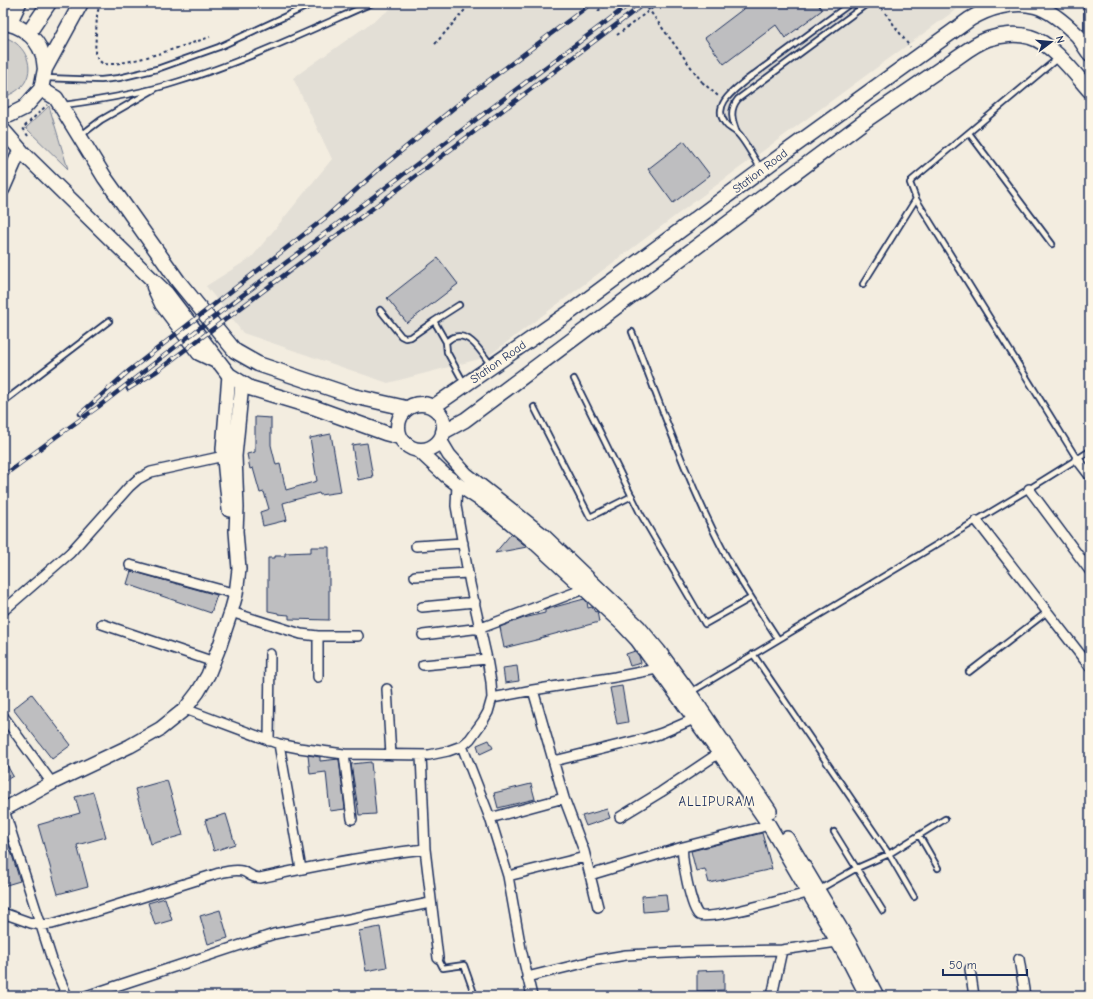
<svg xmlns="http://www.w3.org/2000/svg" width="1093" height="999" font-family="'Comic Neue',sans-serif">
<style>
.built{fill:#e3dfd6}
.green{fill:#d3d1cc;stroke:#778095}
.building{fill:#bebec0;stroke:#1b2f5e}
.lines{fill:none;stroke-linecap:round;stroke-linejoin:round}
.lane-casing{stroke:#1b2f5e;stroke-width:8}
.street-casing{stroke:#1b2f5e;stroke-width:12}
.secondary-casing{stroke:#1b2f5e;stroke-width:16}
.primary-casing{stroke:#1b2f5e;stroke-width:17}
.path{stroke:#1b2f5e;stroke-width:2;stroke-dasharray:3 3;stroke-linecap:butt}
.lane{stroke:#fcf5e5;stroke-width:4.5}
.street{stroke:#fcf5e5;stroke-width:9}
.secondary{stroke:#fcf5e5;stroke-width:13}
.primary{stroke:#fcf5e5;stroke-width:14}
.rail-casing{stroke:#1b2f5e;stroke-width:4.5}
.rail{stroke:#fcf5e5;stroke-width:3;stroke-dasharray:9;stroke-linecap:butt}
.path-bridge{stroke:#1b2f5e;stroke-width:2;stroke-dasharray:3 3;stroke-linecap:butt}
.labels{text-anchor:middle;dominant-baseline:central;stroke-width:3.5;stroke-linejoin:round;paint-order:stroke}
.street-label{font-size:12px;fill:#1b2f5e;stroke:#fcf5e5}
.neighbourhood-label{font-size:13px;letter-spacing:1px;fill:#1b2f5e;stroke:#fcf5e5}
</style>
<rect width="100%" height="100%" fill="#f3ede0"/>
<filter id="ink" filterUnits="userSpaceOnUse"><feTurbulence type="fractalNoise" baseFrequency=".025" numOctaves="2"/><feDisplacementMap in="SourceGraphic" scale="8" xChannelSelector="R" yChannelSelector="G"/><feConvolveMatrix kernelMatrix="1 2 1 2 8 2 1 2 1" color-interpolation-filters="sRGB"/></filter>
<g filter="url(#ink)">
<path class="built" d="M399,3H965L734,172L487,357L388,383L243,333L206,286L252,257L332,159L293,78Z"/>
<path class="green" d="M3,37C22,41 36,64 25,82C20,90 13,93 5,97H3Z
M49,106L68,169L26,128Z"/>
<path class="building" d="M751,3H817L822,10L785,38L776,25L724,64L705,38Z
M684,141L710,175L673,203L648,169Z
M438,258L458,284L407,323L387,298Z
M255,417L271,418V445L276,465L280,464L286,490L317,481L310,438L331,434L341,492L320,495L319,493L283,503L287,520L263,526L260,512L269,509L264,492L260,493L253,468L250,469L247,454L255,452Z
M367,443L373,477L358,480L352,445Z
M511,534L527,547L495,553Z
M311,547H329V620L289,619V615L278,614V613L268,611V558H275V556H285V553L311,552Z
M131,571L217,595L211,613L127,584Z
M584,599L587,602L588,608L592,607L595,612L597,611L599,622L540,638V639L504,648L500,627L524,618L545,613V610L551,608Z
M635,651L639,656L641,663L630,666L626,654Z
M517,666L519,681L505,683L503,668Z
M622,686L628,722L617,724L610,688Z
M32,694L71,745L52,759L13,709Z
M489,740L493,748L480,754L477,745Z
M308,755L320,757V761L339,759L345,809L330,811L326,772L310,774Z
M3,758L13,776L3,782Z
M371,762L376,814L359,815L351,764Z
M167,780L183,835L151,844L135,789Z
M531,784L535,799L498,808L494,793Z
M93,792L106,837L77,845L88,886L58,894L38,825L80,813L75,797Z
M607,809L610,818L586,826L582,816Z
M226,814L235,844L214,851L205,820Z
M5,832L20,881L3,886V833Z
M762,833L772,869L709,883L705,869L696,871L691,851Z
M666,894L668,910L643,912L642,896Z
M165,898L172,920L155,925L148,903Z
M220,910L228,938L208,944L200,916Z
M380,927L387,967L366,971L359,931Z
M724,970V990L697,991V971Z"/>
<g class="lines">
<defs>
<path id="lane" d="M1085,3L1087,10V43
M1058,58L912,180L910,183L916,199L1077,459
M45,78L101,80L119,78L157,69L219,47L314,3
M64,105C101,100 140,94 177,82C244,62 308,31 372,3
M737,133C732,120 729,110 738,99L868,3
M969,133L1052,244
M80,136L101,120L155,89
M761,169C755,160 744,139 737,133C733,129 728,128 725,123C712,106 733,91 745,81L851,3
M863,284L916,199
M380,310L401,336L405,338L411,337L434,321
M632,332C661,406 688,483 725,554C741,583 760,611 778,639
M446,342L434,321L459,305
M574,379L640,513L705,624L751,598
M464,383L447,352L446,342C449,340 452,337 454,337C471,332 482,354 491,365
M3,402L109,321
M534,407L590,517L632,496
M753,654L889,854L914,897
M969,672L1047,612
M691,692L1029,489L1090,451
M834,832L883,911
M919,835L938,868
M820,889L857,868L889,854L945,819
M438,958L443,968L464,965L475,996"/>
<path id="street" d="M1077,459L1090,476
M1029,489L1090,571
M977,521L1090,667
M416,546L463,543
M130,565L236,594
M415,576L468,573
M422,607L475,602
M3,611L70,553L129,487L138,479L151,472L224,456
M231,612L301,634L318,636H358
M102,624L214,662
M423,635L481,628L584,589
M318,636V677
M423,665L487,659
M387,689L391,755
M533,690L564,798L584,851L598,907
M492,698L533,690L615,677L662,668
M185,709L279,744L299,748L344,754L429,755L448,751L462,746L470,739L483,721L488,712L492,698L491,682L487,659L470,584L456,506L457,484
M3,716L52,783
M269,741L270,654
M279,744L301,869
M462,746L490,818L508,876L521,949L532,996
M344,754L352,819
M421,755L425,849L438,958
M554,761L647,738L662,733L694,719
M4,810L53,963L67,996
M620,817L661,792L719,753
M490,818L564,798
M769,825L683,847C681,857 691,909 699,915C710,921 797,896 813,891
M590,875L683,847
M508,876L585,857
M3,913L31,923L41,925L52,924L101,910L216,874C224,872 234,869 242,871C250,873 248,877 260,878C314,866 369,855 425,849
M1019,959L1025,996
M970,969L974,996
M527,977L596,960L626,955L687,952L782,950
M86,996L274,934L430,903
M772,996L782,950L837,942"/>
<path id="secondary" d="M3,189L20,150
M229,375L223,449L229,510
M440,440L449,455L466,474L543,535L639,627L659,651L690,693L770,811
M418,450L445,475L457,484L490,506L536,544L623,625L637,640L719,753L769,825L851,965L867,996
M3,810L52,783L130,746L160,729L185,709L198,692L208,675L220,645L231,612L236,594L239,569L236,531L237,508L235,456L242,384
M787,838L849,942L877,996"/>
<path id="primary" d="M3,23C20,24 36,37 42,53C44,57 44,63 45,69
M9,24L19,3
M28,34L49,3
M41,89L56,98L105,178L125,206L178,281L235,351L258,364L353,396L406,408
M3,115H10L24,108L41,89L45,69L81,3
M3,130L23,153L166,293L229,375L250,388L313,407L385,433L400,437
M154,287L162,304L199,353L216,361
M398 427a23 23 0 1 1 46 0a23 23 0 1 1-46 0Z
M433,407L573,310L790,149L970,19C988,8 1014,0 1035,6C1051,10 1067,25 1078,36C1082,42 1086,49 1090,54
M443,432L465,420L493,399L866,120C894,101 921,82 949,63C961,55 974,44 988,39C1000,35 1017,33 1030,37C1052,43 1075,74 1090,91"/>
</defs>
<use href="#lane" class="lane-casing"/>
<use href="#street" class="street-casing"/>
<use href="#secondary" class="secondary-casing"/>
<use href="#primary" class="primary-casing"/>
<path class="path" d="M100,3L97,15L95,53C97,57 99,61 102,63C116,70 192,43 210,37
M878,3L910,47
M598,11L608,3
M617,35L659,3
M435,44L471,3
M702,82L718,96
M28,136L23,128L47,105"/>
<use href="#lane" class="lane"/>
<use href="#street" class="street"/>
<use href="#secondary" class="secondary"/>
<use href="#primary" class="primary"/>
<defs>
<path id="rail" d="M128,389L157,371L645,3
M80,414L130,370L325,218L378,170L472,93L592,3
M3,476L57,436L98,407L219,313L631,3"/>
</defs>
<use href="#rail" class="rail-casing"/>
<use href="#rail" class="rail"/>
<path class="path-bridge" d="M644,3L702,82"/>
</g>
</g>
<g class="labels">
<g class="street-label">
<text transform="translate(760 171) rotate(-37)">Station Road</text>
<text transform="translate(498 362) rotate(-35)">Station Road</text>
</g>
<g class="neighbourhood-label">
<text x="717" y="801">ALLIPURAM</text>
</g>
</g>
<rect width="1093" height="999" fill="none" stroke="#fcf5e5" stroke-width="16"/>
<rect x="8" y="8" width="1077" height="983" fill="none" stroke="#1b2f5e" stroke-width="1.5" filter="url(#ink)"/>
<g transform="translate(1051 42) rotate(74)" stroke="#fcf5e5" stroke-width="3" paint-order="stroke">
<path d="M0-3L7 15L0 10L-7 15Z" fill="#1b2f5e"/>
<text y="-6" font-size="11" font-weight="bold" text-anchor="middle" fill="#1b2f5e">N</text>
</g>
<path d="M943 969v6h84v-6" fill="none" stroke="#1b2f5e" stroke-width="2"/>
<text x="949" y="969" font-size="12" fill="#1b2f5e" stroke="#fcf5e5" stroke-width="3" paint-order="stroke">50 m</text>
</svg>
